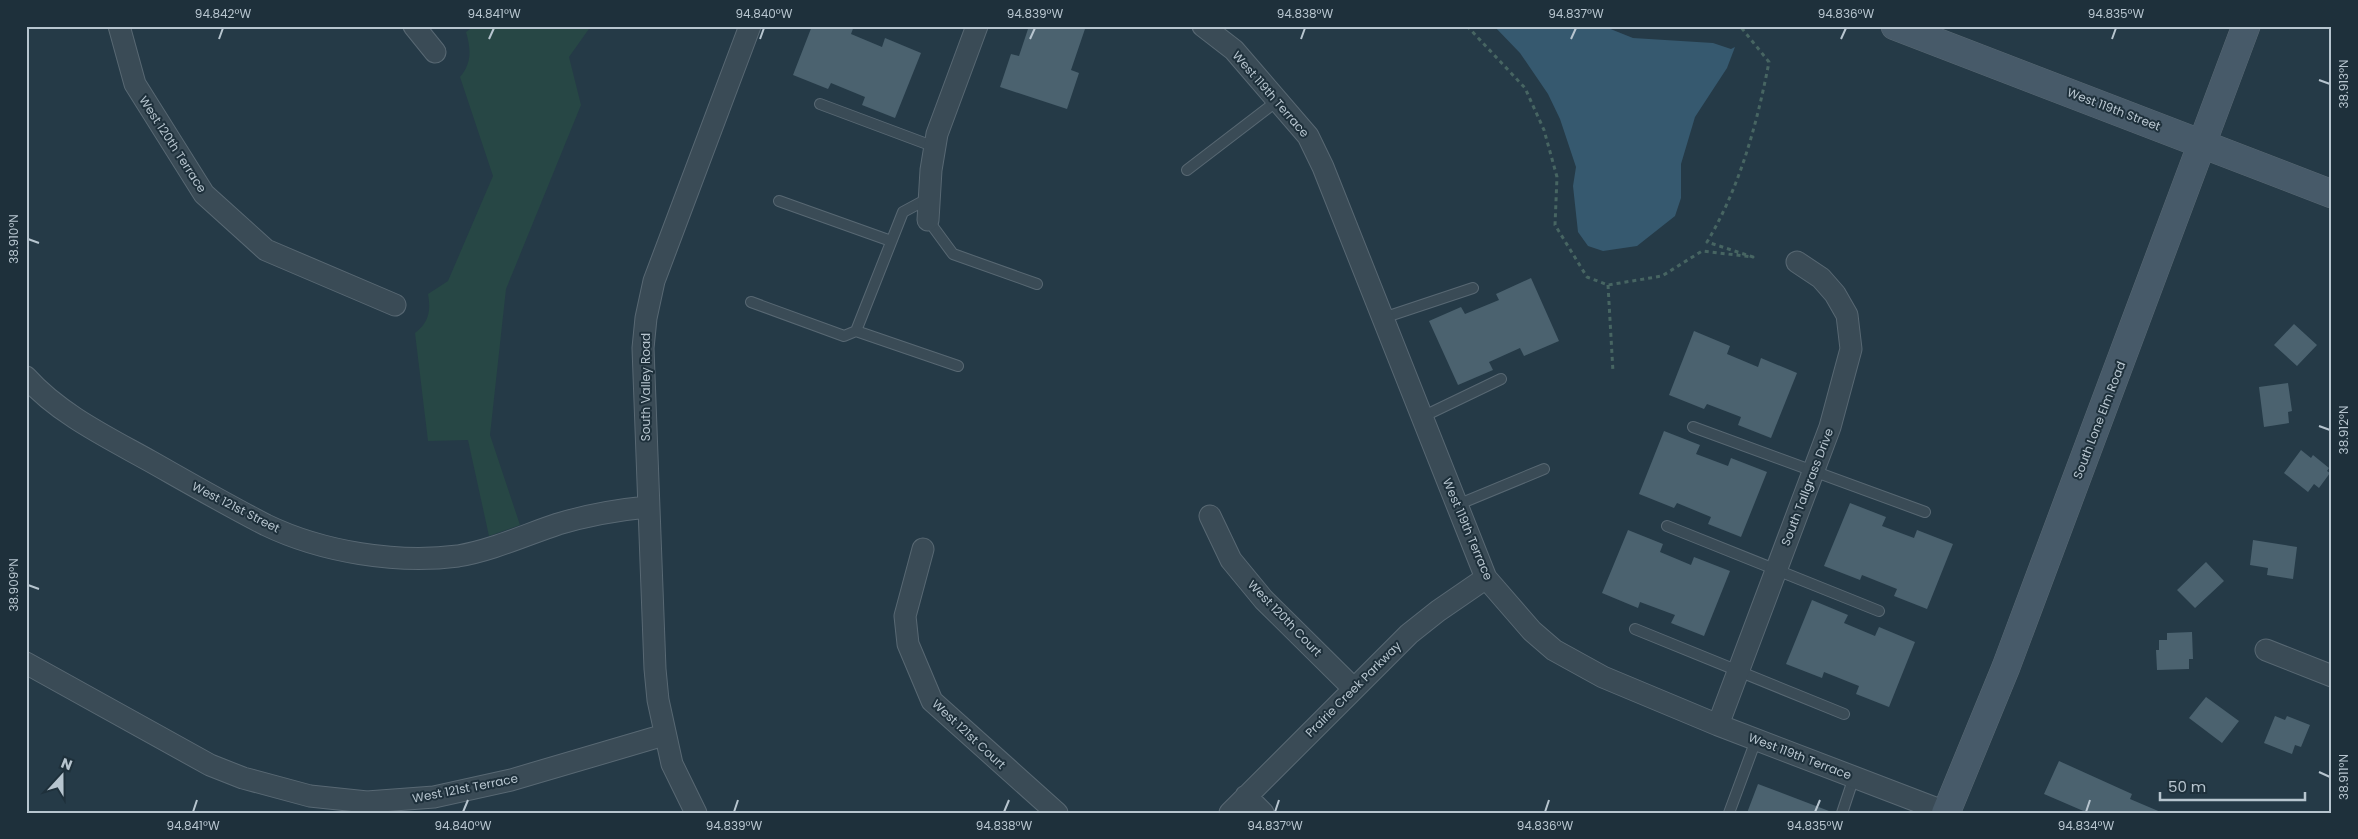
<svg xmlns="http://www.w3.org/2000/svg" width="2358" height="839" font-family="Poppins,sans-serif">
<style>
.green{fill:#274745}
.water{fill:#36596f}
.building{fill:#4b626f}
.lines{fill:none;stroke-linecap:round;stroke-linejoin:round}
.lane-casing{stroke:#586873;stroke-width:12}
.street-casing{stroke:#586873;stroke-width:23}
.secondary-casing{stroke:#586873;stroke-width:29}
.path{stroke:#476562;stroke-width:3;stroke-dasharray:4 4;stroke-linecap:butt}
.lane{stroke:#3a4b56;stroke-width:10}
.street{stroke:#3a4b56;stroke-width:21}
.secondary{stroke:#475a69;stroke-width:28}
.ticks{fill:none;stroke:#b7c5cf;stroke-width:2}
.labels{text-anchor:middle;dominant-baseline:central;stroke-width:4;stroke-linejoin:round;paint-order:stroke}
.street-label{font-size:12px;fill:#b7c5cf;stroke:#1e303b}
.neatline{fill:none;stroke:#b7c5cf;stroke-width:2}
.ticks-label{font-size:12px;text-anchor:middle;fill:#b7c5cf}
</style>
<rect width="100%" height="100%" fill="#253a47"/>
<path class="green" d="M474,26H591L569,57L581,105L506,289L490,435L520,525L489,536L468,440L428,441L415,333C429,322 431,311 428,294L448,281L493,176L460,77C472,63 471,49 466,32Z"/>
<path class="water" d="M1494,26H1603L1633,38L1713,43L1731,49L1735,47L1727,68L1695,117L1681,164V198L1675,216L1637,246L1603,251L1588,246L1578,232L1573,186L1576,167L1560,119L1548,94L1520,53Z"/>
<path class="building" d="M812,26H854L851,34L882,47L885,38L921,53L895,118L862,105L865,97L831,83L828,89L793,75Z
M1029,26H1086L1071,70L1079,73L1067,109L1000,87L1011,54L1019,56Z
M1531,278L1559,341L1524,356L1520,348L1489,362L1493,370L1458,385L1429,321L1461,307L1465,314L1499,300L1496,294Z
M2294,324L2317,345L2297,366L2274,345Z
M1694,331L1730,346L1727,354L1758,367L1761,358L1797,373L1771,438L1738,425L1741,417L1707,404L1704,409L1669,395Z
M2288,383L2292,411L2288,412L2289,423L2264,427L2259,387Z
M1664,431L1700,445L1696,454L1728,466L1731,458L1767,472L1741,537L1708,524L1711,517L1677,503L1674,508L1639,494Z
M2301,450L2311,458L2313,455L2329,468L2327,471L2330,473L2319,488L2314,484L2308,492L2284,473Z
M1850,503L1886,517L1882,526L1914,538L1917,530L1953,544L1927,609L1894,596L1897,589L1862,575L1860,580L1824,566Z
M1628,530L1663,544L1660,552L1691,565L1694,557L1730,571L1704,636L1671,623L1675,615L1640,602L1638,608L1602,593Z
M2253,540L2297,547L2293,579L2267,575L2268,568L2250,565Z
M2206,562L2224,581L2195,608L2177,590Z
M1812,600L1848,615L1844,623L1875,636L1879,627L1915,642L1889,707L1856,694L1859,686L1824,672L1822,678L1786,664Z
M2192,632L2193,659H2189V669L2157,670L2156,650H2159V640H2167V633Z
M2206,697L2239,721L2222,743L2189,718Z
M2275,716L2285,720L2287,716L2310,725L2301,747L2295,745L2292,754L2264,743Z
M2059,761L2132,794L2130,799L2163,813H2088L2044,794Z
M1758,784L1829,811V813H1747Z"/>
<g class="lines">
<defs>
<path id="lane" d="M820,104L935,147
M1187,170L1277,101
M779,201L891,241
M928,220L953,254L1037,284
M751,302L844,336L856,331L958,366
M1383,318L1473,288
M856,331L903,212L929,198
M1422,417L1501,379
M1693,427L1925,512
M1457,505L1544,469
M1667,526L1879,611
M1635,629L1844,714
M1729,813L1756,740
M1842,813L1854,777"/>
<path id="street" d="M119,26L135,84L204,194L266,250L395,305
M414,26L435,52
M1203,26L1234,50L1308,136L1323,167L1486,578L1532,631L1554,650L1603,677L1718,725L1948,813
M928,220L931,170L937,134L977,26
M26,377C59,414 107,437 150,461C189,483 227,505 266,525C322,552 397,564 458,556C493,550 525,535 558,524C588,515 616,510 647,507
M1210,516L1231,560L1264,600L1353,688
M923,549L905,616L908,644L932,701L1057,813
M2266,650L2332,676
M26,663L210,765L243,778L310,796L367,802L434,797L511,780L664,735
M1718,725L1830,427L1851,349L1847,315L1835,294L1821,278L1797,262
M1246,796L1263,813
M696,813L672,764L658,700L655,669L643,348L646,318L654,281L750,26
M1230,813L1409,634L1438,611L1486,578"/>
<path id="secondary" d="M1895,26L2332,194
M1946,813L2006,667L2246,26"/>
</defs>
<use href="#lane" class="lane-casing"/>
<use href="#street" class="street-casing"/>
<use href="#secondary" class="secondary-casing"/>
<path class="path" d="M1467,26L1525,88L1544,130L1557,177L1555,225L1587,277L1608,285L1662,276L1702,251L1753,257L1707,242C1740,187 1757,124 1769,62L1740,26
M1608,285L1613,372"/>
<use href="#lane" class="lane"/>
<use href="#street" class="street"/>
<use href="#secondary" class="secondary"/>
</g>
<path class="ticks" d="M219,39L223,28M489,39L494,28M760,39L764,28M1030,39L1035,28M1301,39L1305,28M1571,39L1576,28M1841,39L1846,28M2112,39L2116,28M2319,80L2330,84M28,239L39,243M2319,426L2330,430M28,585L39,589M2319,772L2330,777M193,812L197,800M463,812L468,800M734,812L738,800M1004,812L1009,800M1275,812L1279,800M1545,812L1549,800M1815,812L1820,800M2086,812L2090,800"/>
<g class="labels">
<g class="street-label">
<text transform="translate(1271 94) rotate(49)">West 119th Terrace</text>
<text transform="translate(2114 109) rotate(21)">West 119th Street</text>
<text transform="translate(173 144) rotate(57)">West 120th Terrace</text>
<text transform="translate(645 387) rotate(-90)">South Valley Road</text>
<text transform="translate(2099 420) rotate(-69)">South Lone Elm Road</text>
<text transform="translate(1807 487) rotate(-69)">South Tallgrass Drive</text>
<text transform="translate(236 507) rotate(27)">West 121st Street</text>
<text transform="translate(1468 529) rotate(67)">West 119th Terrace</text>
<text transform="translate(1285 618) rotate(46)">West 120th Court</text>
<text transform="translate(1353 689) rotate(-45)">Prairie Creek Parkway</text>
<text transform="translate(969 734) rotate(43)">West 121st Court</text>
<text transform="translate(1800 756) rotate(21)">West 119th Terrace</text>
<text transform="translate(465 788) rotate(-11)">West 121st Terrace</text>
</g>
</g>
<rect width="2358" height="839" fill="none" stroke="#1e303b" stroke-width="55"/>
<g transform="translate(62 776) rotate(21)" stroke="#1e303b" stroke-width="4" paint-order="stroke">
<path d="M0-4L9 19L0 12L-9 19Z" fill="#b7c5cf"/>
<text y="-8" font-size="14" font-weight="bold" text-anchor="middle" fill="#b7c5cf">N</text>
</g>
<path d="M2160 792v8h145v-8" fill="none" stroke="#b7c5cf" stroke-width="2.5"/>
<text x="2168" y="792" font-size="15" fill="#b7c5cf" stroke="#1e303b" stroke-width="4" paint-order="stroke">50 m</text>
<rect x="28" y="28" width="2302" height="784" class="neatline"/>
<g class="ticks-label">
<text x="223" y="18">94.842°W</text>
<text x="494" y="18">94.841°W</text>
<text x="764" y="18">94.840°W</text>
<text x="1035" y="18">94.839°W</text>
<text x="1305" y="18">94.838°W</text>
<text x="1576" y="18">94.837°W</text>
<text x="1846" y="18">94.836°W</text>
<text x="2116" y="18">94.835°W</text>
<text transform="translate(2344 84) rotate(-90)" y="4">38.913°N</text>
<text transform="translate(14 239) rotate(-90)" y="4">38.910°N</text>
<text transform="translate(2344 430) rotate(-90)" y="4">38.912°N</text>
<text transform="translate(14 585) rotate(-90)" y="4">38.909°N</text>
<text transform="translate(2344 777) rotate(-90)" y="4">38.911°N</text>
<text x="193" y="830">94.841°W</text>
<text x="463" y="830">94.840°W</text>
<text x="734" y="830">94.839°W</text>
<text x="1004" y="830">94.838°W</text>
<text x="1275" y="830">94.837°W</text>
<text x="1545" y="830">94.836°W</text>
<text x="1815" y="830">94.835°W</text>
<text x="2086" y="830">94.834°W</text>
</g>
</svg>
